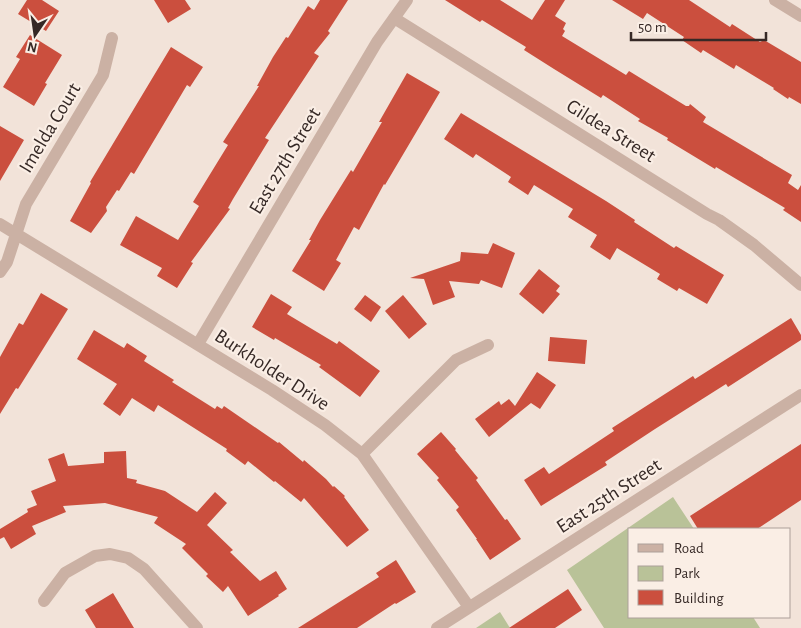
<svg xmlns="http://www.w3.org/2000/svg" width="801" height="628" font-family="'Alegreya Sans',sans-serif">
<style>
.green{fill:#b9c298}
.building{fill:#cb4f3e}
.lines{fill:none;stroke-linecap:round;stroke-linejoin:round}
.minor{stroke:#cbb1a4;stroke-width:12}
.labels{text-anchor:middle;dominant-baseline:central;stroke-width:4.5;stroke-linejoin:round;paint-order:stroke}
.street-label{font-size:20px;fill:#362926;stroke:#faeee5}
</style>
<rect width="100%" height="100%" fill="#f2e3d9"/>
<path class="green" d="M673,497L694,529H630V617H753L760,628H604L567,570Z
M500,612L510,628H476Z"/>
<path class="building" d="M27,0H42L59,11L46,31L18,14Z
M154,0H185L191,9L168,23Z
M320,0H348L328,31L330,33L314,53L319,56L265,138L269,140L233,199L228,208L230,209L191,262L193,263L177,288L157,276L162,268L120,245L136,216L178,240L199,206L193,202L228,145L223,142L259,86H257L273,57L286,37L288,38L308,6L314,10Z
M445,0H500L532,20L545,0H565L555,16L566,23L563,29L565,31L562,36L626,75L629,71L686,106H689L690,104L706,117L703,122L792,175L788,183L798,190L801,185V222L783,210L785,208L716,167L715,169L667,140L668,138L638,121L640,119L603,95L601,98L554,69L524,50L526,47L482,20L480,22Z
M612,0H689L730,27L732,24L760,42L764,40L801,62V104L789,97L788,99L773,89L774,88L736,65L734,69L703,50L701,53L682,40L684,37L647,13L643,19Z
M30,35L62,55L45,83L47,84L34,106L3,87L20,59L16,57Z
M171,47L203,67L190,87L187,85L134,174L131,172L119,191L117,190L106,207L107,211L91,233L70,221L91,183L90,182Z
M407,73L440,92L385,185L384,184L359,230L354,227L336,260L341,263L324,291L292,271L311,240H309L320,220L351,170L353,172L382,122H379Z
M461,113L606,201L635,220L634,222L674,248L676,246L724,275L707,304L679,288L677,291L657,279L660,274L617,248L610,260L590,247L597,235L568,217L573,209L534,185L528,195L508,182L511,177L476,154L473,158L444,139Z
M0,126L24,140L0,181Z
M493,243L515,253L502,288L481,280L479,284L449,281L455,297L433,305L424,279L410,278L460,261L461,252L488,254Z
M539,269L560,286L556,291L560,294L543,314L519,294Z
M41,293L68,309L18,389L16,388L0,414V357L19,323L23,325Z
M271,294L292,307L287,314L337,344L339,341L380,371L360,397L319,367L321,365L275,338L274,340L252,327Z
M365,295L381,307L371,322L354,309Z
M403,295L427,324L409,339L385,311Z
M791,318L801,335V340L728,387L726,384L655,429L605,462L607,465L541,506L524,480L544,467L549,474L614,431L612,428L693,376L695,379Z
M94,330L124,348L127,343L147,356L144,361L174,380L172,382L215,409L217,406L222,409L224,406L278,443L279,442L303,462L304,460L326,479L333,487L334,486L345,496L344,497L369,530L347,547L304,498L301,502L275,481L274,482L248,461L245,465L226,451L227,449L158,405L154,412L132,398L120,416L103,404L117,384L77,359Z
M550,337L587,340L585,364L548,361Z
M537,372L556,385L540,409L531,403L489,437L475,419L499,401L501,405L509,399L515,406Z
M441,432L456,449L455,450L478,478L476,480L505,520L507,519L521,539L490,560L476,539H477L456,510L459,507L437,480L439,478L417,454Z
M801,444V500L757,529H698L690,516Z
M126,451L127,478L137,480L136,483L165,491L197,512L215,492L227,503L207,525L233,550L230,552L260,581L276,571L287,589L278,595L279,596L248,616L228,586L223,592L206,576L208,574L182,548L186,544L154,523L158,517L105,503L63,506L66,512L32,526L36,534L11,549L4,537L0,539V529L28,512L27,509L37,505L31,491L56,481L48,459L64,453L68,466L104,463V452Z
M396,560L416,592L396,604L395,603L357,628H298L379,577L376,573Z
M568,589L582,610L555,628H509Z
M113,593L134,628H96L85,610Z"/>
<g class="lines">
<path class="minor" d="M775,0L801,16
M394,18L707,214L719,220L754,245L801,285
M0,224L272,390L325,425L362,454L469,607
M0,272L7,262L26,204L103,75L112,38
M198,344L377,42L407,0
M362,454L456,360L488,345
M44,601L65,573L95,556L110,554L128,558L144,569L197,628
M437,628L801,395"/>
</g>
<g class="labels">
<g class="street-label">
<text transform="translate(50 128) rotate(-59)">Imelda Court</text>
<text transform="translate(611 131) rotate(32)">Gildea Street</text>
<text transform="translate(285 161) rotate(-59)">East 27th Street</text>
<text transform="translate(272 370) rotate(33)">Burkholder Drive</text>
<text transform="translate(609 496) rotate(-33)">East 25th Street</text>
</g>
</g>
<rect x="628" y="528" width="162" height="90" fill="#faeee5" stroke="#ac9f99"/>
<rect x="638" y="544" width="25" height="8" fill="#cbb1a4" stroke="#ac9f99"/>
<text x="674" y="553" font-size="15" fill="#362926">Road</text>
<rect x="638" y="566" width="25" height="15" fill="#b9c298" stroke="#ac9f99"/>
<text x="674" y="578" font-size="15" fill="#362926">Park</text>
<rect x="638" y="590" width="25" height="15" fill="#cb4f3e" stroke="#ac9f99"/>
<text x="674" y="603" font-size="15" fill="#362926">Building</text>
<g transform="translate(35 35) rotate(193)" stroke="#faeee5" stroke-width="4" paint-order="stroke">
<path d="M0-4L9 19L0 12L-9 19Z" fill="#362926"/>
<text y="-8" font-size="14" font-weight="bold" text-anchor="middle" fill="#362926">N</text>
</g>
<path d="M631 32v8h135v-8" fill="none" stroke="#362926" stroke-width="2.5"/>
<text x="638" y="32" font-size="15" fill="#362926" stroke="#faeee5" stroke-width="4" paint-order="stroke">50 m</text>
</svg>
